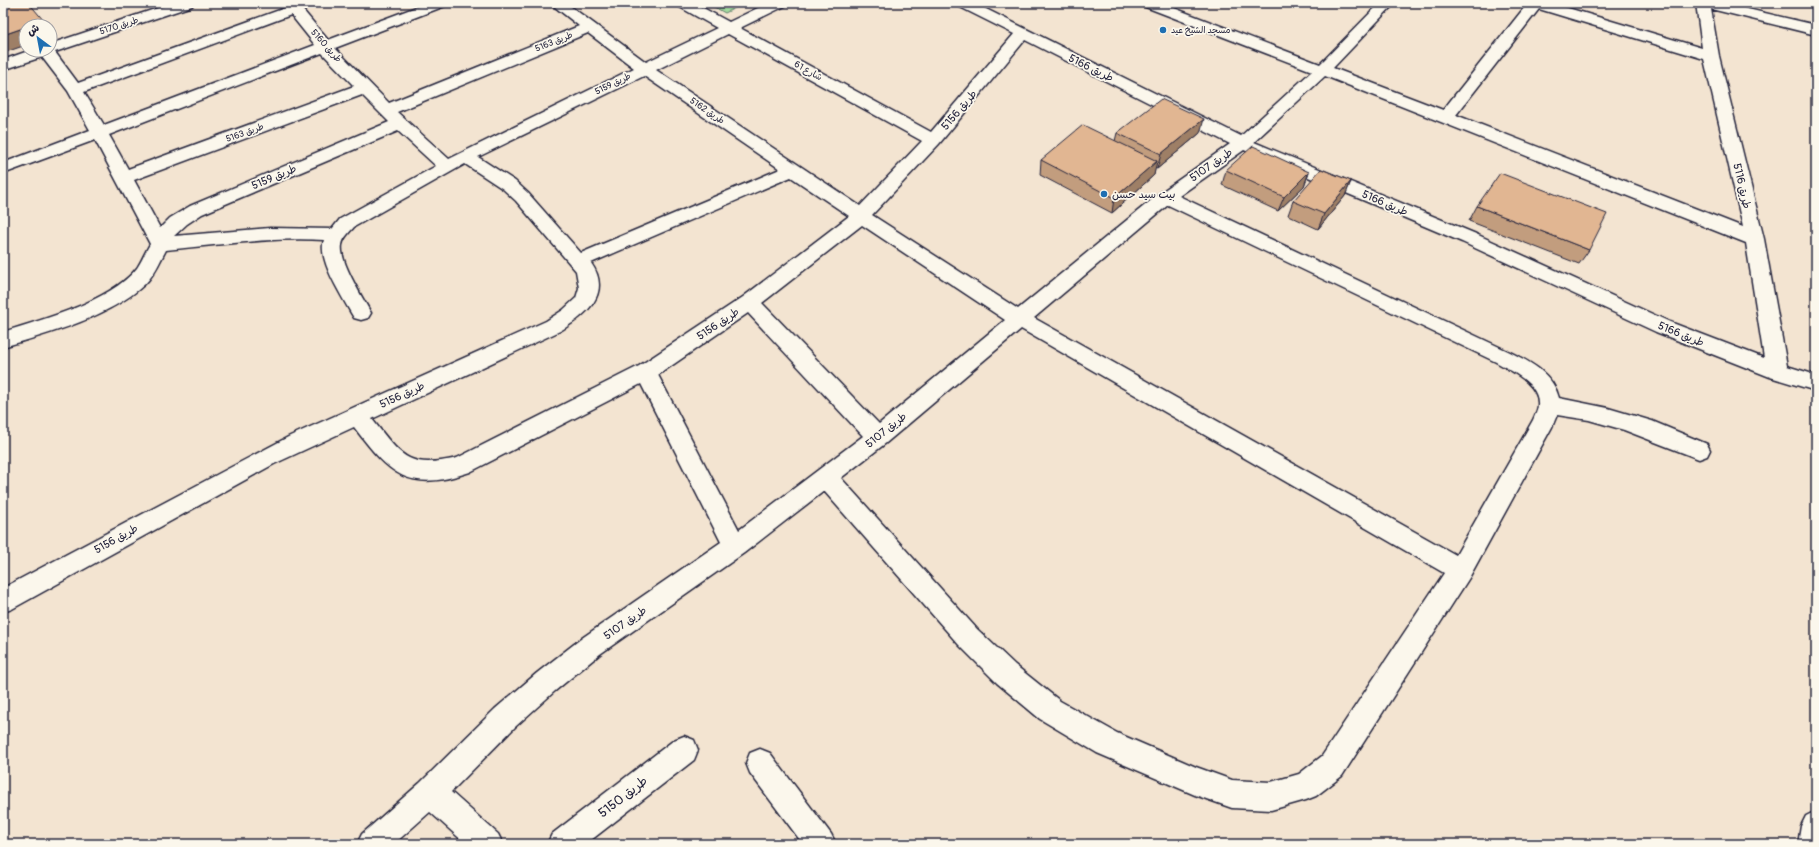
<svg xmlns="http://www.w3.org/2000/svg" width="1819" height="847" font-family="Pangolin,'Playpen Sans Arabic',sans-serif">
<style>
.green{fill:#a2da9e;stroke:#627e6c}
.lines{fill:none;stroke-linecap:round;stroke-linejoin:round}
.minor-casing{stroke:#22223b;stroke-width:3}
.minor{fill:#fbf7ec;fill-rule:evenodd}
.wall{fill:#c29d7e;stroke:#22223b}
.shaded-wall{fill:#9e7f66;stroke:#22223b}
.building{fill:#e1b692;stroke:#22223b}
.poi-dot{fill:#1f6fb2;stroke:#fbf7ec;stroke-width:1.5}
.labels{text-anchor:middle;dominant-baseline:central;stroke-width:3.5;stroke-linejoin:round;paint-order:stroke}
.far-street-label{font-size:9px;fill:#22223b;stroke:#fbf7ec}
.far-poi-label{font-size:9px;fill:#22223b;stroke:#fbf7ec;text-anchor:start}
.street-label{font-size:11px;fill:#22223b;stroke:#fbf7ec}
.poi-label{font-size:11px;fill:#22223b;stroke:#fbf7ec;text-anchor:start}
.near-street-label{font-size:13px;fill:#22223b;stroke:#fbf7ec}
</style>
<rect width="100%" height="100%" fill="#f3e4d1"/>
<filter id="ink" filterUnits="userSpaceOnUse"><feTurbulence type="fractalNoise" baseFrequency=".025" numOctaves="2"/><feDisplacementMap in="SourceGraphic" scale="8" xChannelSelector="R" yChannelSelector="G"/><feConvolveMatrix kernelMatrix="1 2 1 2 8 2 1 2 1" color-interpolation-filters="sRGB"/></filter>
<g filter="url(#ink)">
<path class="green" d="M707,3H745L725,13Z"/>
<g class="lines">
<defs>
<path id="minor" d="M173,3H194L192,6L55,52L78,83L285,8L282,3H297L328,40L427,3H447L445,6L335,48L389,103L579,26L550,3H566L646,62L717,28L678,6L676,3H694L729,22L768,3H787L785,6L740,28L931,132L1014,34L958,6L956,3H974L1241,136L1312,71L1143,6L1141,3H1161L1320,64L1380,3H1395L1333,68L1443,110L1528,3H1551L1702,48L1696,3H1722L1816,25V35L1711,9L1719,56L1764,239L1787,366L1816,375V391L1770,377L1656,332L1462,242L1244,150L1179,196L1510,352C1530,362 1553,374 1559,398L1608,408L1652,421L1707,444L1710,450L1707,456L1699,459L1624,430L1589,420L1557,415L1552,427L1469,578L1342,776L1316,796L1306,800L1271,810L1232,808L1195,795L1097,753L1040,719L997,683L959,645L824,491L744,553L600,654L555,691L515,727L451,792L498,834L503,844H466L430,812L394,844H357L362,834L420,783L495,709L537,673L582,638L721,542L641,384L470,472C408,493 390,475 354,427L274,464L12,609L3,612V588L290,436L546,321L563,310L576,298L579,288L576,271L516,201L503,189L465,164L354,227C349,233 343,238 342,245C339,261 363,298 371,313L368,318L361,320L354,318L351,313C342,296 317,259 324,240C271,237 218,245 166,250C160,261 155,274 145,284C110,317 48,334 3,347V332C43,319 110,302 137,268C142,261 145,252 150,244L95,140L3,174V163L90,130L68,91L42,57L3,70V60L31,50H50V44ZM1539,9L1704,59L1743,227L1456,115ZM291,15L315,45L104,125L84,92ZM588,33L634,68L449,159L397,112ZM728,34L922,141L860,206L656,70ZM1025,40L1230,144L1160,193L1018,309L872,215L939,144ZM322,53L354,86L128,169L109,135ZM644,76L780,169L581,253L528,193L515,181L478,157ZM1325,76L1746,243L1764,358L1670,322L1476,234L1254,142ZM362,95L389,122L190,206L170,218L160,228L134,180ZM398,131L436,166L340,219L332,229L270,228L174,236L187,224L202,214ZM791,177L849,216L743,297L639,366L457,458C407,469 402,457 372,419L560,331C585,316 613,294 591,263ZM1168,205L1496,362C1511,371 1540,384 1538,405C1538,410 1535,415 1533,420L1456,555L1034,318ZM862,225L1005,320L879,424L762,303ZM748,313L863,436L739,530L658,375ZM1021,329L1444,573L1322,756L1299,774L1271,782L1232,780L1196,767L1117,733L1060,701L1015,665L977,629L841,478L886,443Z
M684,736L694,740L698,750L694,760L586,844H547L552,834L674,740Z
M760,749L770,753L831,834L836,844H803L750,773L746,763L750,753Z
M1816,811V844H1798L1801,826L1806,816Z"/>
</defs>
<use href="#minor" class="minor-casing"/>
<use href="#minor" class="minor"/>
</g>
<path class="wall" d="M1117,133H1200L1157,169L1155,168L1154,175L1112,213L1040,175L1041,160L1115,141Z
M1226,170L1309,172L1304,186L1278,211L1222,185Z
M1351,181L1345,196L1318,229L1288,215L1293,201Z
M1477,206L1589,250L1579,264L1469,221Z"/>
<path class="shaded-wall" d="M44,21L48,26H29Z
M26,27V45L3,53V35Z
M50,30L54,35L50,37Z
M1204,119L1200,133L1157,169L1161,154Z
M1157,161L1154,175L1112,213L1114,198Z
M1309,172L1304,186L1278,211L1284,197Z
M1351,181L1345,196L1318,229L1324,214Z"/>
<path class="building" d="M3,3H29L44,21L29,26H26V27L3,35Z
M1161,99L1204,119L1161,154L1117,133Z
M1083,125L1157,161L1114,198L1041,160Z
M1253,146L1309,172L1284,197L1226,170Z
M1321,169L1351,181L1324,214L1293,201Z
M1500,173L1607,214L1589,250L1477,206Z"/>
</g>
<g class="poi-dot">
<circle cx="1163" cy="30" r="4"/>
<circle cx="1104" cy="194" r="4"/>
</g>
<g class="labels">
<g class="far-street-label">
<text transform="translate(119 26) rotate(-18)">طريق 5170</text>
<text transform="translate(554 42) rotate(-22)">طريق 5163</text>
<text transform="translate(326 46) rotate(48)">طريق 5160</text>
<text transform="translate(808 71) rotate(29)">شارع 61</text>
<text transform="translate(613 84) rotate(-26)">طريق 5159</text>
<text transform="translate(707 111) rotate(34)">طريق 5162</text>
<text transform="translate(245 133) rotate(-20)">طريق 5163</text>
</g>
<g class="far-poi-label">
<text x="1171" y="30">مسجد الشيخ عيد</text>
</g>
<g class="street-label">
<text transform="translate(1091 68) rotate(26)">طريق 5166</text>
<text transform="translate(959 110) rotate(-50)">طريق 5156</text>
<text transform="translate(1211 165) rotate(-35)">طريق 5107</text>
<text transform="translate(274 177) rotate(-23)">طريق 5159</text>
<text transform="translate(1742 186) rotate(77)">طريق 5116</text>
<text transform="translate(1385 203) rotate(23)">طريق 5166</text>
<text transform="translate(718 324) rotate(-34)">طريق 5156</text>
<text transform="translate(1681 334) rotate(22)">طريق 5166</text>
<text transform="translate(402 395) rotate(-25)">طريق 5156</text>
<text transform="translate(886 430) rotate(-39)">طريق 5107</text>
<text transform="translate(116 539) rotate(-29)">طريق 5156</text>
<text transform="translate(625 623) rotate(-35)">طريق 5107</text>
</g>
<g class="poi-label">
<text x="1112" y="194">بيت سيد حسن</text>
</g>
<g class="near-street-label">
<text transform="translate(623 797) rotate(-38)">طريق 5150</text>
</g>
</g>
<rect width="1819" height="847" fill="none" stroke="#fbf7ec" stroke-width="16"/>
<rect x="8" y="8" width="1803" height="831" fill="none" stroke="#22223b" stroke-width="1.5" filter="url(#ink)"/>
<g transform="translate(38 38) rotate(328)"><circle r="19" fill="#fbf7ec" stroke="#a4a2a5"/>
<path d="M0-3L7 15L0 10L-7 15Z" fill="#1f6fb2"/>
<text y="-6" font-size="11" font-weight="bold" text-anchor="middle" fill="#22223b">ش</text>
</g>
</svg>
